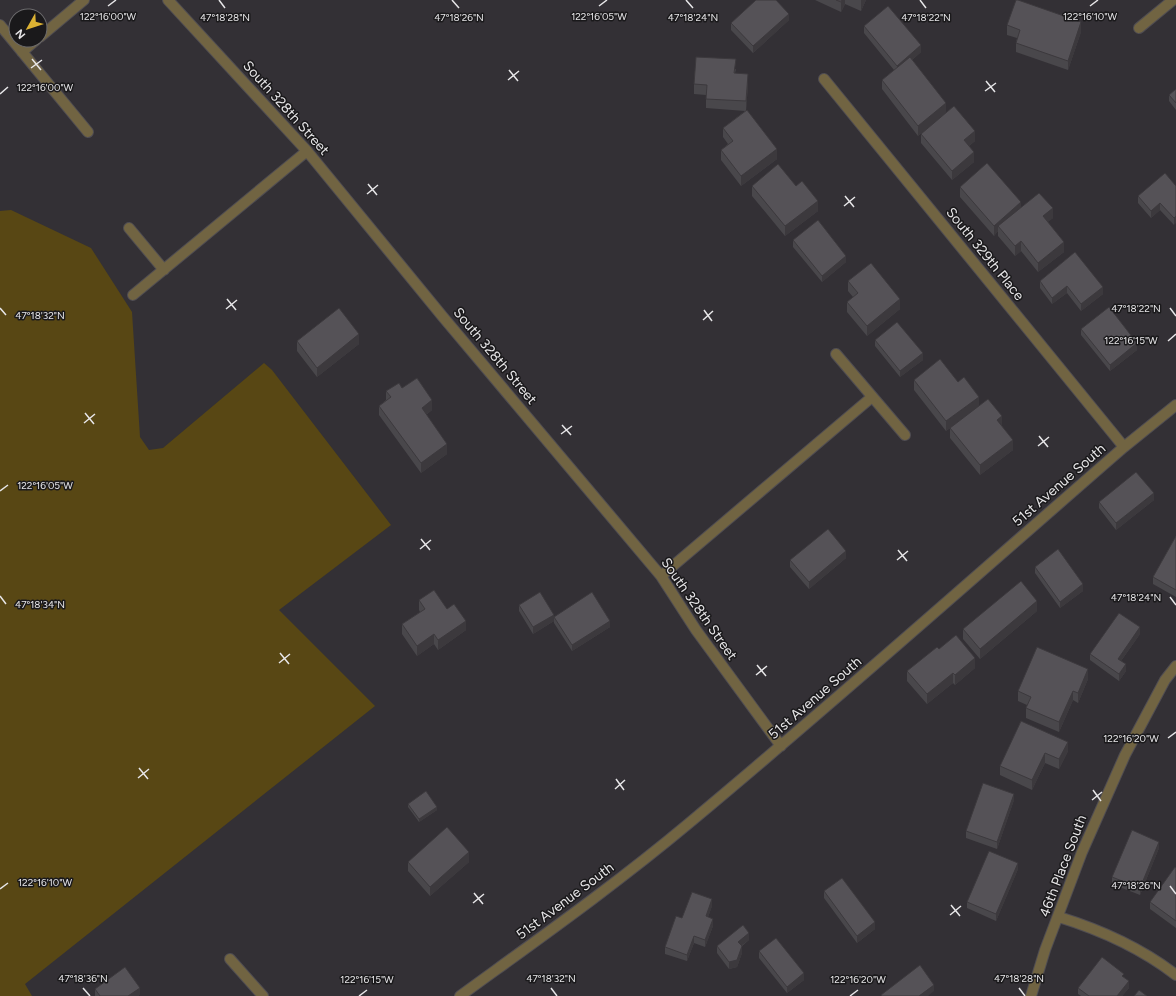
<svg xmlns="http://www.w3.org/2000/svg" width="1176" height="996" font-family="Figtree,sans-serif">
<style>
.green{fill:#584714}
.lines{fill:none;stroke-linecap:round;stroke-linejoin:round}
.minor-casing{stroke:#504d52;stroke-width:12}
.minor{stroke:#716442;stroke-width:10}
.wall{fill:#49474b}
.shaded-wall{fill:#3c393d}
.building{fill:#555257;stroke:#3c393d}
.ticks{fill:none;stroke:#e7e6e8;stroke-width:1.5}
.labels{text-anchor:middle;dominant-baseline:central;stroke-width:3;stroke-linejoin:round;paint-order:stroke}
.street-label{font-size:14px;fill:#e7e6e8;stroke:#1a191b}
.ticks-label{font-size:10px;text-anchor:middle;fill:#e7e6e8;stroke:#1a191b;stroke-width:3;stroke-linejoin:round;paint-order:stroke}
</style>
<rect width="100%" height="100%" fill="#333035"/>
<path class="green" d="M11,210L91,248L132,312L140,437L149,450L163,448L264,363L272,370L391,525L279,610L375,706L25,984L32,996H0V211Z"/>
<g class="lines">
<defs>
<path id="minor" d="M168,0L307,151L443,317L661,576L696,630L781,746
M0,25L88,132
M1139,28L1173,0
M40,37L84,0
M22,52L36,40
M824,79L1124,447
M129,228L164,270
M133,295L307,151
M836,354L905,435
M661,576L872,397
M1059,917C1101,930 1141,948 1176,975
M230,959L263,996
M460,996C537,940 615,885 688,824C836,701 979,573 1124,447L1176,405
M1031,996L1045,950L1082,852L1125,755L1165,680L1176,666"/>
</defs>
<use href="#minor" class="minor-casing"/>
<use href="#minor" class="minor"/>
</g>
<path class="wall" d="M815,0H866L861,11L845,4L841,12Z
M789,20L753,53L731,30V23Z
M1007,25L1081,32L1068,70L1016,52V43L1017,38L1007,35Z
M864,26L921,52L912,60L946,113L975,141L969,146L974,162L952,180L921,143V134L932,124L918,136L882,89V80L894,70L864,33Z
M736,69L735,73L748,84L746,111L777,159L741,186L721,160V150L728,144L723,137V128L745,111L706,108V95L694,94V84Z
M1176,89V110L1169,101V95Z
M752,186L818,211L785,236L752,196Z
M1176,186L1174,225L1160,210L1151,218L1138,203V196Z
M960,187L1053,218L1047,222L1064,252L1038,272L1021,251L1015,256L998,236V231L994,236L960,197Z
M793,240L846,262L822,282L793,247Z
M1075,252L1103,294L1081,311L1067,293L1052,304L1040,288V281Z
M848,281L900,309L867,336L847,312V302L853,297L848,291Z
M1081,329L1137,350L1110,371L1081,335Z
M875,340L923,360L900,377L875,346Z
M297,341L359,344L317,377L297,351Z
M914,380L958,382L979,406L1002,426L1013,450L980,475L950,438V428L960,421L946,431L914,390Z
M402,388L432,410L426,415L447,454L421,473L379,415V406L386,400V391Z
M1154,500L1116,530L1099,508V502Z
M1176,536V597L1153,584V577Z
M846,558L809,589L790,567V560Z
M1035,567L1083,591L1060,608L1035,573Z
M419,600L447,609L466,630L438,650L434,644L417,656L402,634V624L420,612L419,610Z
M519,605L554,621L533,634L519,611Z
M1037,611L980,659L963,639V629Z
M554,617L610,627L572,651L554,623Z
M1140,634L1121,661L1126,671L1119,681L1090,660V654Z
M939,649L975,668L955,685L953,683L927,704L907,681V671Z
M1088,679L1078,703L1073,700L1059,732L1026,718V708L1027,705L1018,701V691Z
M1021,721L1068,751L1059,769L1045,763L1032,790L1000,775V766Z
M1014,800L997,849L966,838V831Z
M408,804L437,810L419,822L408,807Z
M1159,848L1140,895L1112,884V877Z
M408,862H469L430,896L408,871Z
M1176,868V928L1150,909V902Z
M1018,869L996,921L967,908V902Z
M824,891L875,929L857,943L824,898Z
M712,906L708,917L713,926L705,947L694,943L687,961L665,954V947L682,918Z
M749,940L742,946V953L737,967L729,969L717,953V946Z
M759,951L804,980L787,993L759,958Z
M1124,977L1129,988L1122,996H1081L1078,994V988Z
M95,989L140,994L138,996H95Z"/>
<path class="shaded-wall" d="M842,0H845V4L841,12V2Z
M861,0H866L861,11Z
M789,14V20L753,53V46Z
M1081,22V32L1068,70V61Z
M921,45V52L897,73V66Z
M748,74V84L746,111V101Z
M946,103V113L918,136V126Z
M975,131V141L964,150V140Z
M777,149V159L741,186V176Z
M974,152V162L952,180V171Z
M818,201V211L785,236V226Z
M1021,202V212L998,226V231L994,236V226Z
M1160,203V210L1151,218V211Z
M1053,208V218L1043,226V216Z
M1176,216V223L1174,225V218Z
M1021,241V251L1015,256V246Z
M1064,242V252L1038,272V263Z
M846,256V262L822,282V276Z
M1067,286V293L1052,304V298Z
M1103,287V294L1081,311V304Z
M900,299V309L867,336V326Z
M359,334V344L317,377V368Z
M1137,343V350L1110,371V365Z
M923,353V360L900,377V371Z
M979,397V406L946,431V421Z
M432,400V410L422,418V408Z
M1002,416V426L997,420Z
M1013,440V450L980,475V465Z
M447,444V454L421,473V463Z
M1154,493V500L1116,530V523Z
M846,551V558L809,589V582Z
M1083,584V591L1060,608V602Z
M1037,601V611L980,659V649Z
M554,615V621L533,634V627Z
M466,621V630L438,650V640Z
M610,621V627L572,651V645Z
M1140,627V634L1118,665V659Z
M434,634V644L417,656V646Z
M975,658V668L955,685V675Z
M1126,664V671L1119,681V674Z
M1088,669V679L1078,703V693Z
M953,673V683L927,704V694Z
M1073,691V700L1059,732V722Z
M1068,742V751L1059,769V759Z
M1045,753V763L1032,790V780Z
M1014,794V800L997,849V842Z
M437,807V810L419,822V819Z
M1159,842V848L1140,895V888Z
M469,852V862L430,896V887Z
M1018,863V869L996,921V914Z
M712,899V906L706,923V916Z
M713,919V926L705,947V940Z
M875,922V929L857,943V936Z
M749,933V940L738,948V942Z
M694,936V943L687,961V955Z
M742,946V953L737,967L729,969V962Z
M804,973V980L787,993V987Z
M1129,981V988L1122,996H1117Z
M934,985V991L928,996H919Z
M140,988V994L138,996H128Z"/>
<path class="building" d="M756,0H776L789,14L753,46L731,23Z
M836,0H842L841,2Z
M1016,0H1018L1081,22L1068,61L1016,43L1020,30L1007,25Z
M888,6L921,45L897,66L864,26Z
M696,57L736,59L734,73L748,74L746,101L706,99L707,85L694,84Z
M910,57L946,103L918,126L882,80Z
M1176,89V103L1169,95Z
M954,106L975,131L964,140L974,152L952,171L921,134Z
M747,110L777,149L741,176L721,150L733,141L723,128Z
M987,163L1021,202L994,226L960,187Z
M778,164L796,186L802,181L818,201L785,226L752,186Z
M1165,173L1176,186V216L1174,218L1160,203L1151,211L1138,196Z
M1039,193L1053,208L1043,216L1064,242L1038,263L1021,241L1015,246L998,226Z
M818,220L846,256L822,276L793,240Z
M1075,252L1103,287L1081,304L1067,286L1052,298L1040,281Z
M871,263L900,299L867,326L847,302L858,293L848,281Z
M1109,307L1137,343L1110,365L1081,329Z
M339,308L359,334L317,368L297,341Z
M897,322L923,353L900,371L875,340Z
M940,359L958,382L964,377L979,397L946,421L914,380Z
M417,378L432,400L422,408L447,444L421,463L379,406L391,397L386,391L399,383L402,388Z
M988,399L1002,416L997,420L1013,440L980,465L950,428Z
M1136,472L1154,493L1116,523L1099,502Z
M828,529L846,551L809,582L790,560Z
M1176,536V590L1153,577Z
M1058,549L1083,584L1060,602L1035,567Z
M1021,581L1037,601L980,649L963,629Z
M434,590L447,609L454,604L466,621L438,640L434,634L417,646L402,624L425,609L419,600Z
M540,592L554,615L533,627L519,605Z
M592,592L610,621L572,645L554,617Z
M1119,613L1140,627L1118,659L1126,664L1119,674L1090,654Z
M956,635L975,658L955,675L953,673L927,694L907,671L937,647L939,649Z
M1037,647L1088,669L1078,693L1073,691L1059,722L1026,708L1031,697L1018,691Z
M1021,721L1068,742L1059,759L1045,753L1032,780L1000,766Z
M983,783L1014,794L997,842L966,831Z
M426,791L437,807L419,819L408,804Z
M447,827L469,852L430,887L408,862Z
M1132,830L1159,842L1140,888L1112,877Z
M989,851L1018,863L996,914L967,902Z
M1175,867L1176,868V921L1150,902Z
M842,878L875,922L857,936L824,891Z
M692,892L712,899L706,916L713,919L705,940L694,936L687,955L665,947L676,916L682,918Z
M743,925L749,933L738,942L742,946L737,960L729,962L717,946Z
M776,938L804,973L787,987L759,951Z
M1102,957L1124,974L1122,976L1129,981L1117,996H1089L1078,988Z
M920,965L934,985L919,996H882L881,995Z
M125,967L140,988L128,996H100L95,989Z
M1139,990L1147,996H1134Z"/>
<path class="ticks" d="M219,0L225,8M452,0L459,8M686,0L693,8M920,0L926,8M108,6L116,0M599,6L607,0M1090,6L1098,0M32,59L41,70M31,68L42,60M509,70L518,81M508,80L519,71M986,81L995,92M985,91L996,83M0,94L8,87M368,184L377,195M367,194L378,185M845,196L854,207M844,206L855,197M227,299L236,310M0,308L6,315M1170,308L1176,316M226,309L237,300M704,310L712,321M703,320L713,311M1168,341L1176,334M85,413L94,424M84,423L95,414M562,425L571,435M561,434L572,426M1039,436L1048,447M1038,446L1049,437M0,491L8,485M421,539L430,550M420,549L431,540M898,550L907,561M897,560L908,551M0,596L6,604M1170,597L1176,605M280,653L289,664M279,663L290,654M757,665L766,676M756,675L767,666M1168,738L1176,732M139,768L148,779M138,778L149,769M616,779L624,790M615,789L625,780M1093,790L1101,801M1092,800L1102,792M1170,886L1176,894M0,889L8,883M474,893L483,904M473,903L484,894M951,905L960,916M950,915L961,906M83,988L90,996M551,988L557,996M1019,988L1025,996M359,996L367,990M850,996L858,990"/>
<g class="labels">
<g class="street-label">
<text transform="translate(286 108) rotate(48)">South 328th Street</text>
<text transform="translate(985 254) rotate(51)">South 329th Place</text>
<text transform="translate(495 356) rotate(50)">South 328th Street</text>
<text transform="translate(1059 485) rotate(-41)">51st Avenue South</text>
<text transform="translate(699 609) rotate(55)">South 328th Street</text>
<text transform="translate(815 698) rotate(-41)">51st Avenue South</text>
<text transform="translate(1063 866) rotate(-69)">46th Place South</text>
<text transform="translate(565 901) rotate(-37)">51st Avenue South</text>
</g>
</g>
<g class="ticks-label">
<text x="108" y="20">122°16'00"W</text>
<text x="599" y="20">122°16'05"W</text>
<text x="1090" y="20">122°16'10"W</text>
<text x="225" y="21">47°18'28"N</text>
<text x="459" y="21">47°18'26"N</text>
<text x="693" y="21">47°18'24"N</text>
<text x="926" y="21">47°18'22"N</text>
<text x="45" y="91">122°16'00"W</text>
<text x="1136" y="312">47°18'22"N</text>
<text x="40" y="319">47°18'32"N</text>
<text x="1131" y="344">122°16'15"W</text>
<text x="45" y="489">122°16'05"W</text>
<text x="1136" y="601">47°18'24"N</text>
<text x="40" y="608">47°18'34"N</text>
<text x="1131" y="742">122°16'20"W</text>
<text x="45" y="886">122°16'10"W</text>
<text x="1136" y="889">47°18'26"N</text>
<text x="83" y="982">47°18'36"N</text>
<text x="551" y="982">47°18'32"N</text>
<text x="1019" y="982">47°18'28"N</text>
<text x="367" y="983">122°16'15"W</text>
<text x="858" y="983">122°16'20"W</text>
</g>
<g transform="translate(28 28) rotate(231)"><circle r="19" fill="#1a191b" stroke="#6c6b6d"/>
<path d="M0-3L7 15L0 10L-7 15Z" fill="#dcb233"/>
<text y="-6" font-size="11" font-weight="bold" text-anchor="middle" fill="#e7e6e8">N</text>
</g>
</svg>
